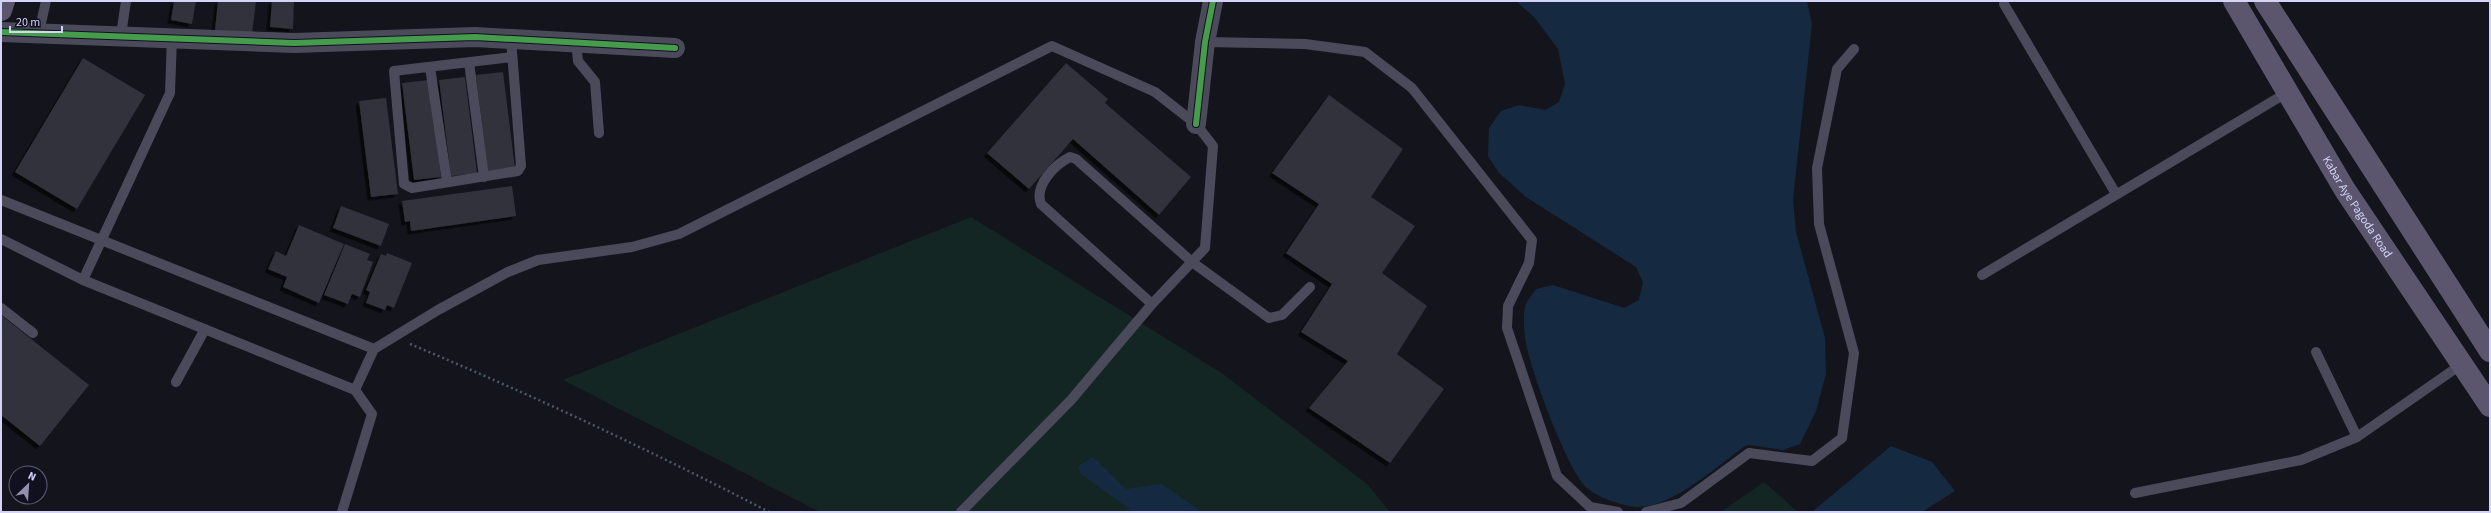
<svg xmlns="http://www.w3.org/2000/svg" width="2491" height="513" font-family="'Source Sans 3',sans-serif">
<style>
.green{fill:#132624}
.water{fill:#152a40}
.building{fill:#32313e;filter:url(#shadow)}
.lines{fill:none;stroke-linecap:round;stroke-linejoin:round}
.path{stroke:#4b5961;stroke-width:2.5;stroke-dasharray:2 3;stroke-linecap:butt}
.service{stroke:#4a4a5b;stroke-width:10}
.minor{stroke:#4a4a5b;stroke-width:20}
.primary{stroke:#5b556d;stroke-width:22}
.cycleway-casing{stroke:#11101f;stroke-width:8}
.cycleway{stroke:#469c4c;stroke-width:6}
.labels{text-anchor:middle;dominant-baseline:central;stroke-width:3;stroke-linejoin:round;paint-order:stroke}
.street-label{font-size:12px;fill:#d4d4f9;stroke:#11101f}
</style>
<defs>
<filter id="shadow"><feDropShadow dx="-3.5" dy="3.5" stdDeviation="0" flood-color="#0009"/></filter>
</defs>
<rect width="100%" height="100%" fill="#14141c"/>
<path class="green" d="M971,217L1223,374L1367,484L1390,512H820L563,380Z
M1764,482L1798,512H1721Z"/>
<path class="water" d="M1516,1H1807L1812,24L1793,199L1796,232L1825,338L1826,374L1816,411L1800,444L1783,450L1749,445L1745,446C1717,466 1671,509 1636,507C1623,506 1596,497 1586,487C1567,469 1528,365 1525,337C1524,329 1523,315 1525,307C1526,301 1533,294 1536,289L1553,285L1624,308L1639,300L1643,282L1636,267L1526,197L1499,173L1488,156L1489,128L1501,111L1519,105L1545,110L1559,102L1565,84L1558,49L1534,17Z
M1891,446L1932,462L1955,491L1922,512H1812Z
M1093,457L1126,489L1162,484L1202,512H1130L1128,508L1081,474L1078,466Z"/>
<path class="building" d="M174,1H196L192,24L171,20Z
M218,1H256L252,34L215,30Z
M272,1H294L293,29L270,27Z
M83,58L145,95L77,209L15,172Z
M1066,63L1108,99L1105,103L1191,177L1159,215L1073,139L1029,189L987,153Z
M503,72L515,168L488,171L476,75Z
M465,77L477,173L451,176L439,80Z
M429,80L441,177L414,180L402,83Z
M1329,95L1403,149L1371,197L1415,226L1382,273L1427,306L1397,354L1444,389L1390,463L1309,408L1348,361L1301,332L1332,284L1286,253L1319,204L1272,173Z
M386,98L398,194L371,197L359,101Z
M512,186L516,216L411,231L410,221L405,222L402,201Z
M341,206L389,224L381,246L333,228Z
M299,225L344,244L319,303L283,287L287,277L268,269L276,251L286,256Z
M345,244L370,254L367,260L373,262L360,297L352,294L348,304L324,295Z
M387,253L412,263L394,308L387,305L385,310L366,303L370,292L366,290L381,254L386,256Z
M1,315L89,385L40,446L1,415Z"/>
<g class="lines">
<path class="path" d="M410,344C532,395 652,451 769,512"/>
<path class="service" d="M2004,4L2116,194
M39,32L46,1
M121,35L126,1
M511,39L521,166L518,171L412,188L404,184L394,71L512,57
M576,42L578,61L595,82L599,133
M1205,42L1305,44L1365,52L1412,88L1532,240L1529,263L1508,306L1507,328L1557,476L1590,507L1618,512
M469,62L484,177
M430,67L447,182
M1,200L374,349
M1,239L83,280L355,390L372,414L342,512
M1982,275L2288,92
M83,280L170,93L172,38
M1152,304L1041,204C1034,186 1054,165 1070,157L1076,159L1192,262L1269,318L1282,315L1310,287
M1,308L33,333
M2316,352L2357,437
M176,382L205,329
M355,390L374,349L438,310L508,272L538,260L632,247L679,234L1052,46L1155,92L1196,124L1213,146L1205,248L1152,304L1071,400L961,512
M2135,493L2301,460L2357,437L2462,364
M1646,512L1681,503L1749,453L1812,461L1842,438L1854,353L1819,224L1817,168L1837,69L1854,49"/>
<path class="minor" d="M1,32L294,43L475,37L675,48
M1196,124L1205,42L1213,1"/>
<g class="primary">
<path id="s1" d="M2234,1L2345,190L2490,406"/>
<path d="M2265,1L2490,351"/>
<path d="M1,10L4,1"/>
</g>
<defs>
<path id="cycleway" d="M1,32L294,43L475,37L675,48
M1196,124L1205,42L1213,1"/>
</defs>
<use href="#cycleway" class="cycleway-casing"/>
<use href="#cycleway" class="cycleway"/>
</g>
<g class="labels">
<g class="street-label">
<text stroke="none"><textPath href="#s1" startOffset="240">Kabar Aye Pagoda Road</textPath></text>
</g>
</g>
<rect width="2491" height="513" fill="none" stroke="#d4d4f9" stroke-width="4"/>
<g transform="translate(28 485) rotate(25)"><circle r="19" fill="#11101f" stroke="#5f5e76"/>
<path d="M0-3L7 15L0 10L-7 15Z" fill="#9191ac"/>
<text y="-6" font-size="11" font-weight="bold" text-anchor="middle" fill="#d4d4f9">N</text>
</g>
<path d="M10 26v6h52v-6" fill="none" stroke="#d4d4f9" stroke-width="2"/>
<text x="16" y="26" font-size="12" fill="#d4d4f9" stroke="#11101f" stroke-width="3" paint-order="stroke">20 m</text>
</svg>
